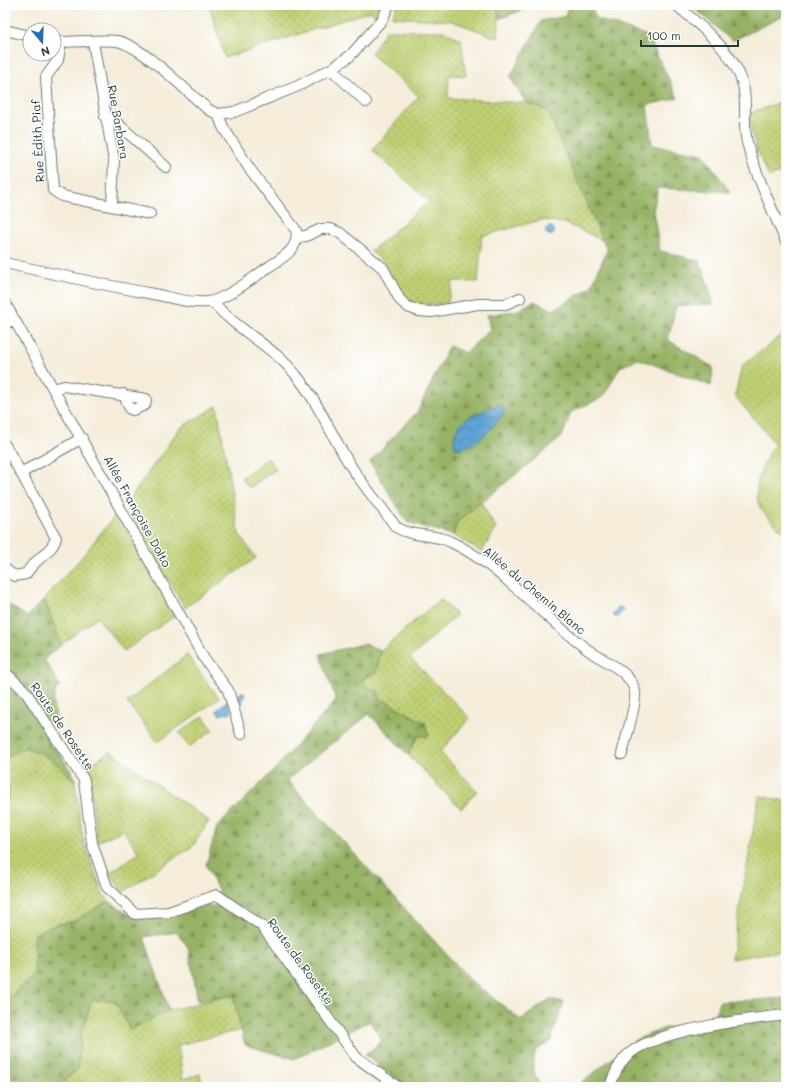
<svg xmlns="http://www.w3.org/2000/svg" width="791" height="1092" font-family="Mali,sans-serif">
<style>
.grass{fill:url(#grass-dots);stroke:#6e8653}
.forest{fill:url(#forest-firs);stroke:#5a784c}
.park{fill:#becf72;stroke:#6e8653}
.water{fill:url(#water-waves);stroke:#3f7084}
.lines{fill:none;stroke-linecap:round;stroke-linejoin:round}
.minor-casing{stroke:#6a7b6e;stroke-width:12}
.minor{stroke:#fff;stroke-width:10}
.labels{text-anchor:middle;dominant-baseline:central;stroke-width:3;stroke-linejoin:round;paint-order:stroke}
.street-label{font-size:12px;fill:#1f3d34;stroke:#fff}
</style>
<defs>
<pattern id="grass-dots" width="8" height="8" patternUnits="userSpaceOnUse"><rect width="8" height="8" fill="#becf72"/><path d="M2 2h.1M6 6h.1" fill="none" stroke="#9aa95e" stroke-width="1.8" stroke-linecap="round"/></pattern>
<pattern id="forest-firs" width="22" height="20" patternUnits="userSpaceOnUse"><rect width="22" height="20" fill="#96b264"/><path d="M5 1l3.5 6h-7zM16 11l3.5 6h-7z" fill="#7a9253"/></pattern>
<pattern id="water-waves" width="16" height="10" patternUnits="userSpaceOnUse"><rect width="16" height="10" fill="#5fa3d4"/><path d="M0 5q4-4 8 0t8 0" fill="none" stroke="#4e86ad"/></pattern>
</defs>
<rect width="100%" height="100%" fill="#fff"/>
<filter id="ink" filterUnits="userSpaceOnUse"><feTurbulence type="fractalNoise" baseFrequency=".025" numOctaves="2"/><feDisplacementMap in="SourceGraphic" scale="8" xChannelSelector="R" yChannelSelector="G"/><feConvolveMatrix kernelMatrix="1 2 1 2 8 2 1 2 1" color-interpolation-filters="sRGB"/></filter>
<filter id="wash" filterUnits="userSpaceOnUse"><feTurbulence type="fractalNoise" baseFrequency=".012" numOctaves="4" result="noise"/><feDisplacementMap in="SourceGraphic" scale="16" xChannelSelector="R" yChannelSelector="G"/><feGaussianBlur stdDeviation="0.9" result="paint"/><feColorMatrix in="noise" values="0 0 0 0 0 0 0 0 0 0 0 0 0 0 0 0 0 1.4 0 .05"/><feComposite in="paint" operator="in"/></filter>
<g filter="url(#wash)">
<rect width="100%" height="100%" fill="#f5edda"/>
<path class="grass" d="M209,5H381L376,17L371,11L225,58Z
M397,5H496L499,19L498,38L452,21L392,17Z
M386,30L443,31L461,39L466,76L449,75L448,98L526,103L547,109L604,241L565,223L541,220L482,236L478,282L453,281L448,302C440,305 432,305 424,304C397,300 399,286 387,267C384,261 376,256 371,251L429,201L373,151L377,144L419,96L371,54Z
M786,100V171L769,177C760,156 749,137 750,113Z
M786,332V535C778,526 761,514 758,502C753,482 765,460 775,444L735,396L742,366Z
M217,406L239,534L256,558L185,608L125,505L180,428Z
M481,502L496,528L482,552L453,535L457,522Z
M117,513L175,616L124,651L97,617L61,645L44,599L80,559Z
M440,599L457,615L410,658L470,718L440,752L477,791L461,809L408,755L425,723L380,698L378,692L367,687L362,679L376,673L381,650Z
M23,748L36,750L55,762L75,782L83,840L103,894L109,901L74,921L54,925L34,953V975L5,1001V759Z
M110,751L209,821L193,846L123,892L109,873L139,853L123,830L97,842L90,781L84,769Z
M759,796L786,801V950L731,959Z
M233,995L241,1030L178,1045L183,1079L200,1074L203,1087H58L78,1068L81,1034L92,1000H115L130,1030L169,1010Z"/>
<path class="forest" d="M496,5H535L499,19Z
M568,5H590L597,19L648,36L678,98L647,105L652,145L703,154L730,192L658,188L653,211L660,251L700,261L714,304L676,306L668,340L713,367L711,386L639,359L620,367L603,397L571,412L562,437L457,522L453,535L407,522L370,462L418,411L449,346L465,353L490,330L487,315L518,310L534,301L553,310L591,287L607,250L547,110L526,103L510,77L541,21L566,16Z
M691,5H786V15L732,41Z
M44,599L61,645L44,659L60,686L56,689L53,703L56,717L41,726L75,777V782C59,766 47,751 23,748L5,759V602L27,617Z
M364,644L381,650L376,673L362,679L367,687L378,692L380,698L425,723L429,736H417L408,755L369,714L287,780L470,980L521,1020L550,999L564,1002L550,1042L535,1051L533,1071L541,1087H407L365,1055L382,1041L370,1021L294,1059L245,1045L233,995L198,1001L188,947L177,932L144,937L169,1010L130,1030L115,1001L92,1000L81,1034L78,1068L58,1087H5V1001L34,975V934L54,925L74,921L109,901L128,914L139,918L185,912L205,906H222L219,892L206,865L217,827L276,768L336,700L320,654Z
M5,782L9,787L8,801L5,802Z
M786,998V1087H576L635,1040L665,1028L713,1022L719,1002Z"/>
<path class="park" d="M268,458L276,469L249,488L241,478Z
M187,655L219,698L158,742L127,702Z
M203,716L213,730L189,747L179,733Z"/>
<path class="water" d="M545.5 231a4.5 4.5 0 1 1 9 0a4.5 4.5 0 1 1-9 0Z
M502,404L504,413C490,430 478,447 455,449C449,418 479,413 502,404Z
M619,606L624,610L617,618L612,615Z
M243,691L245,694L242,704L237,708L233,699Z
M227,700L232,712L220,715L216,711Z"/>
</g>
<g filter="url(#ink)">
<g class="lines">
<defs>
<path id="minor" d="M676,5C701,26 740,57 744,91C747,110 742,127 748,146C757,179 773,210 786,242
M5,30L30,36
M54,41L61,42C76,42 104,39 117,41C143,46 187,92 209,110L218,114L234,112L298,86L331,69L350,56L382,20L389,5
M61,42L58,60L46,77L53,190L62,196L150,214
M93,42L114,161L112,206
M331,69L366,102
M105,117L117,123L166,167
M298,237L306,236L321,229H331L340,233L383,268L400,300L408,307L419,311L431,312L478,304H506L520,298
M5,263C54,274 104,285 153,294C170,297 190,304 207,302C226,300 254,277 270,266C284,257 300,248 296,230L249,168L223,127L218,114
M212,301C236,330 272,345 296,375C320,404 333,440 354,471C367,490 382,508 396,527C413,538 434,533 451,542C506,568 544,621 594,654C608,663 632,673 635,692C637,703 625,741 622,754
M5,303L204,658L228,690L241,734
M5,324L14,319
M54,389L64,386L146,399L145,405L133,410L130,409L123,394
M5,445L21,473L82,438
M5,569L14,576L26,574C33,560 53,552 56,538L21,473
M5,672L25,691L84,780L92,843L107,887L135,914L169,912L217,895L262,926L356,1057L398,1087
M610,1087C613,1076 620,1061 630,1053C659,1030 748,1019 786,1015"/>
</defs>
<use href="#minor" class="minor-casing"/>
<use href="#minor" class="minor"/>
</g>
</g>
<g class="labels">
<g class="street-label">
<text transform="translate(119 122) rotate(80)">Rue Barbara</text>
<text transform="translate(37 141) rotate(-93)">Rue Édith Piaf</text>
<text transform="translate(138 511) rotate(61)">Allée Françoise Dolto</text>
<text transform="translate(535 590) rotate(40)">Allée du Chemin Blanc</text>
<text transform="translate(63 726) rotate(56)">Route de Rosette</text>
<text transform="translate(301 961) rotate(54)">Route de Rosette</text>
</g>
</g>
<rect width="791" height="1092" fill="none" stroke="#fff" stroke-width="20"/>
<g transform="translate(42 42) rotate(161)"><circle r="19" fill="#ffffff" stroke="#a5b1ae"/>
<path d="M0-3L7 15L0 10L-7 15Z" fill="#1f6fb2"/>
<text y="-6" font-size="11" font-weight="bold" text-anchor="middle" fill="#1f3d34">N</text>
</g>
<path d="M641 40v6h97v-6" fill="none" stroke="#1f3d34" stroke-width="2"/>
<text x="647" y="40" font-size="12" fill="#1f3d34" stroke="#ffffff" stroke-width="3" paint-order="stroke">100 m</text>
</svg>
